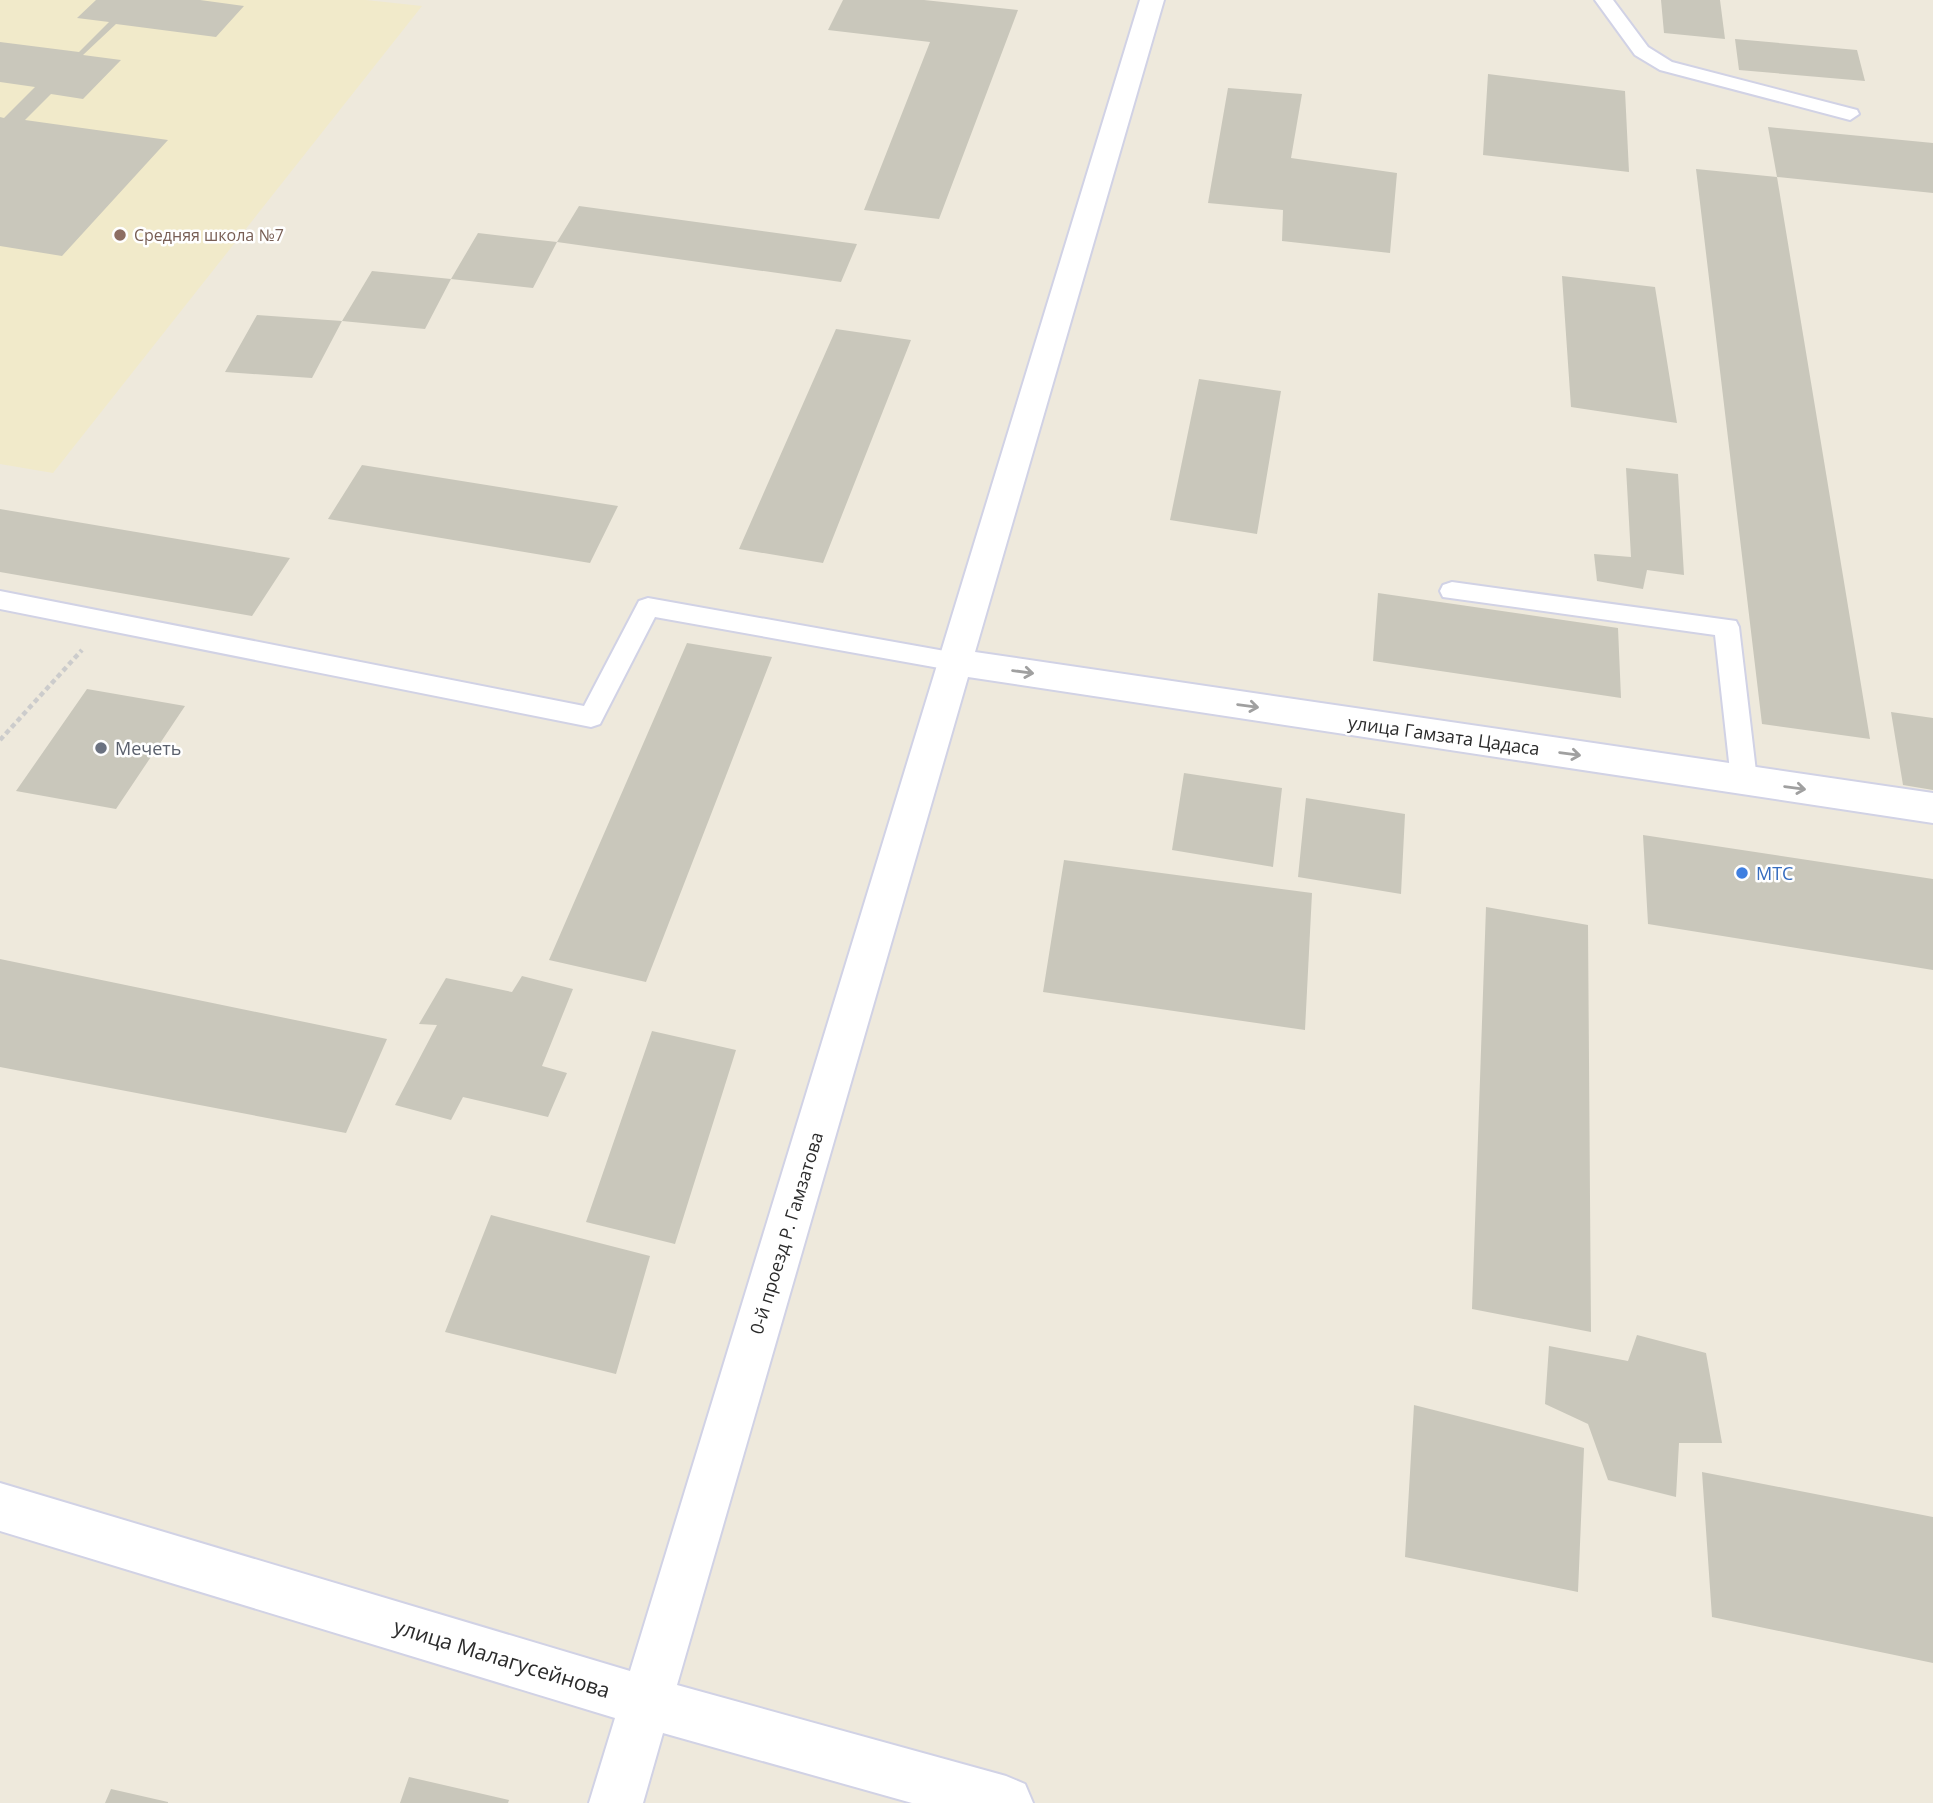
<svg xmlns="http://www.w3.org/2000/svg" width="1933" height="1803" font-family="'Open Sans',sans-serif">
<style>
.education{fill:#f1eaca}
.building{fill:#c9c7bb}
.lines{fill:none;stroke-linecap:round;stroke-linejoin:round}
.service-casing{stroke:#d1d2e5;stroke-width:4}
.minor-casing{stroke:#d1d2e5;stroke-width:4}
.path{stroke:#ccc;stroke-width:4.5;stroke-dasharray:5 3.5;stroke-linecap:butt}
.service{fill:#fff;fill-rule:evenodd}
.minor{fill:#fff;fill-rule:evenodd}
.oneway{stroke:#a0a0a0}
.education-dot{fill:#8d6e63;stroke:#fff;stroke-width:2.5}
.worship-dot{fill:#6b7280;stroke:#fff;stroke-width:2.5}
.shop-dot{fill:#3f7fe0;stroke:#fff;stroke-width:2.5}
.labels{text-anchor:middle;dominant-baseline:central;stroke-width:5;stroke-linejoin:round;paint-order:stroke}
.far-education-label{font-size:16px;fill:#785e54;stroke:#fff;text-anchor:start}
.street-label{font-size:18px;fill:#2b2b2b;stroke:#fff}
.worship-label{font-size:18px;fill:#5b616d;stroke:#fff;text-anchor:start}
.shop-label{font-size:18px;fill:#366cbe;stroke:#fff;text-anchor:start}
.near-street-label{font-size:21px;fill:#2b2b2b;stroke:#fff}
</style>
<rect width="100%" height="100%" fill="#eee9dc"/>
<path class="education" d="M0,0H366L422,6L53,473L0,464Z"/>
<path class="building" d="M96,0H200L244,6L216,37L116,24L83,55L121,60L83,99L51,94L25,120L168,140L62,256L0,246V117L4,118L35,87L0,82V42L79,52L109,22L77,18Z
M843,0H924L1018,10L939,219L864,210L930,42L828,30Z
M1661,0H1720L1725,39L1664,33Z
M1735,39L1857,50L1865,81L1739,70Z
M1488,74L1625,91L1629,172L1483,155Z
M1228,88L1302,94L1291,158L1397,173L1390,253L1282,241L1283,210L1208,203Z
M1768,127L1933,143V193L1777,177L1870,739L1762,724L1696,169L1777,177Z
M579,206L857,244L841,282L557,242Z
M478,233L557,242L533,288L451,279Z
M372,271L451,279L425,329L342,321Z
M1562,276L1655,287L1677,423L1571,407Z
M257,315L342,321L312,378L225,372Z
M836,329L911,340L823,563L739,549Z
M1199,379L1281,391L1257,534L1170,520Z
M362,465L618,506L590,563L328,519Z
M1626,468L1678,474L1684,575L1647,570L1643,589L1597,581L1594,554L1631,557Z
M0,509L290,558L252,616L0,572Z
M1378,593L1618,628L1621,698L1373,661Z
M687,643L772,657L646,982L549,960Z
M87,689L185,706L116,809L16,791Z
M1891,712L1933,718V790L1903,785Z
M1184,773L1282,788L1273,867L1172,850Z
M1306,798L1405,814L1401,894L1298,877Z
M1643,835L1933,879V970L1648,924Z
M1064,860L1312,893L1305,1030L1043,992Z
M1486,907L1588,925L1591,1332L1472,1309Z
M0,959L387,1039L346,1133L0,1067Z
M522,976L573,989L542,1066L567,1073L548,1117L463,1097L451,1120L395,1105L437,1025L419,1024L446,978L512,992Z
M652,1031L736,1050L675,1244L586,1222Z
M491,1215L650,1256L616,1374L445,1332Z
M1637,1335L1706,1353L1722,1443H1679L1676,1497L1608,1480L1588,1424L1545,1404L1549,1346L1628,1361Z
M1414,1405L1584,1448L1578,1592L1405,1557Z
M1702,1472L1933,1517V1663L1712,1617Z
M409,1777L509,1800L508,1803H400Z
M111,1789L168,1802V1803H105Z"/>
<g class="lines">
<defs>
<path id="service" d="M1595,0H1613L1648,47L1672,62L1857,110L1859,114L1850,120L1660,70L1635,55Z
M1452,582L1736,621L1739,627L1757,780L1753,787L1744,791L1735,787L1731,780L1715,635L1443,597L1440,591L1443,585Z
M0,591L584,706L639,601L648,598L956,653L965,655L969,662L965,669L956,671L655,617L600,724L591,727L0,609Z"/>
<path id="minor" d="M1140,0H1164L975,652L1933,793V823L968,677L677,1685L1006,1776L1025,1784L1033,1803H912L663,1733L643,1803H589L615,1718L0,1531V1483L630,1671Z"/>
</defs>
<use href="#service" class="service-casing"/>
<use href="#minor" class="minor-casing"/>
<path class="path" d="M0,740L82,650"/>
<use href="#service" class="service"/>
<use href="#minor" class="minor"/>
</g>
<defs><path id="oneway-shaft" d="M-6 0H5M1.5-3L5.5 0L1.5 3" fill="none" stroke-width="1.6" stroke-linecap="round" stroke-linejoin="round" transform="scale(1.75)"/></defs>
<g class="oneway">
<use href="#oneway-shaft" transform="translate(1023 672) rotate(8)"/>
<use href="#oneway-shaft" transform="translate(1248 706) rotate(8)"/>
<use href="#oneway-shaft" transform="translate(1570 754) rotate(8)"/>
<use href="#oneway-shaft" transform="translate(1795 788) rotate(8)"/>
</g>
<circle class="education-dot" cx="120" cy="235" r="7"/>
<circle class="worship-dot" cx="101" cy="748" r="7"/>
<circle class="shop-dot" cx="1742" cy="873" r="7"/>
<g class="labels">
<g class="far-education-label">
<text x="134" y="235">Средняя школа №7</text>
</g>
<g class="street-label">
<text transform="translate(1444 735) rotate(8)">улица Гамзата Цадаса</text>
<text transform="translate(786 1233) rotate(-73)">0-й проезд Р. Гамзатова</text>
</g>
<g class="worship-label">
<text x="115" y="748">Мечеть</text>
</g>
<g class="shop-label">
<text x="1756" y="873">МТС</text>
</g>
<g class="near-street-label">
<text transform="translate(502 1658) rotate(17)">улица Малагусейнова</text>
</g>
</g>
</svg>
